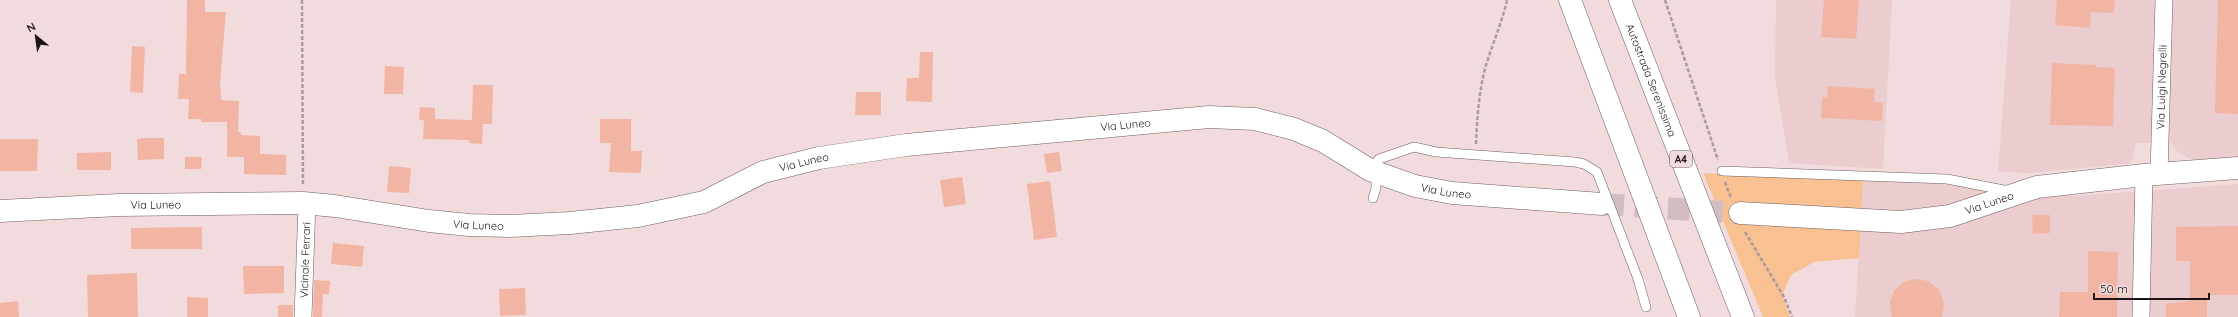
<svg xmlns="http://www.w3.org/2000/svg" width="2238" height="317" font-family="Quicksand,sans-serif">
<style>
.built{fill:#ebcccf}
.green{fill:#f9c191}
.building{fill:#f3b5a3}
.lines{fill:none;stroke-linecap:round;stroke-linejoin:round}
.tertiary-tunnel{stroke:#d1bdbf;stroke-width:22;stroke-dasharray:22 11;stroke-linecap:butt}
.service-casing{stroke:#6f5d5e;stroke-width:10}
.minor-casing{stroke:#6f5d5e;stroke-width:18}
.tertiary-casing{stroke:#6f5d5e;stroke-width:23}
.motorway-casing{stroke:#6f5d5e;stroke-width:23}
.path{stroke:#ac9b9c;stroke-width:2.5;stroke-dasharray:4 2;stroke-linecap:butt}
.service{stroke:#fff;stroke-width:9}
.minor{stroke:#fff;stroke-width:17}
.tertiary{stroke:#fff;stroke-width:22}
.motorway{stroke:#fff;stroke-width:22}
.labels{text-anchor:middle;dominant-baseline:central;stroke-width:3.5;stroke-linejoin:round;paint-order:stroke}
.shield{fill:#f1dbdd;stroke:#5c5051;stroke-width:1}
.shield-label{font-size:10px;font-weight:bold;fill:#1c1415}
.street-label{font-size:11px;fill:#1c1415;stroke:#f1dbdd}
</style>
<rect width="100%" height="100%" fill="#f1dbdd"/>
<path class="built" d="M1776,0H1892L1883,169L1789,163L1775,77Z
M2011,0H2238V158L2193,160L2178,152L2171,143H2136L2131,163L2030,173L1998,172Z
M1863,180L2025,188L2075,196L2238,184V317H1855Z"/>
<path class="green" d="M1703,173L1863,180L1859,258L1814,262L1791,275L1782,296L1790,317H1763Z"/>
<path class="building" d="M187,0H205V12H226L220,82L221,100L239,101L238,132H241V135L260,136V154L286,155V175L244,174V157H227V122H201V119H188L189,99H178L179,74H186Z
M1824,0H1859L1856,39L1821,37Z
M2057,0H2115L2114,13L2091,12L2090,28L2055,25Z
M2218,0H2238V114L2215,113Z
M132,46L145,47L143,93L130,92Z
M920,52H933L932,102L906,101L907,78H919Z
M2052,63L2096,65V67L2115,68L2113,126L2050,125Z
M385,66L404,67L403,94H384Z
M473,85H493L492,124H483L482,144L469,143V140L423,139L424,120H419L420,107L435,108V119L472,120Z
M1828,86L1875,89L1874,102L1883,103L1882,121L1821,118L1822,97H1827Z
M856,92H881V115H855Z
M600,119H631V151H642L641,173L609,172L611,143H600Z
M144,138H164V159L138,160L137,139Z
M0,139H38L37,171H0Z
M111,152V170H77V153Z
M1059,152L1062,171L1047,173L1044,154Z
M185,157H202L201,169H185Z
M389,166L411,168L409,193L387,192Z
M962,177L966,204L944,207L940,180Z
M1050,181L1057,237L1034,240L1027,184Z
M2032,215H2050V233L2033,234Z
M2238,226V295H2207V317H2166V304L2190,301V261H2176V227Z
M202,227V249H131V228Z
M333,243L364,246L362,267L331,264Z
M2088,251L2118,252L2117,317H2059L2060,292H2088Z
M243,266H284V293L244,294Z
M137,273L138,317H88L87,275Z
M1915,279L1928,281L1939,290L1944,303L1942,317H1892L1890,302L1894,291L1904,282Z
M314,280L330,281L329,294H323L322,317H313Z
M525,288L526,315L500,316L499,289Z
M187,297L208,298V317H187Z
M18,301L19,317H0V303Z
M278,305H293V317H278Z"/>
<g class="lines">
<path class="tertiary-tunnel" d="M1602,204L1740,213"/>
<defs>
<path id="service" d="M1370,170L1379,159L1414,147L1436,152L1575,162L1584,164L1597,172L1638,279L1646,307
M1722,171L1947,179L2009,191
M1373,198L1376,188V172"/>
<g id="minor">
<path id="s1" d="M2159,174L2164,0"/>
<path id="s2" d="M303,317L307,203"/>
<path d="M2141,317L2144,175"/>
</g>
<g id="tertiary">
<path id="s3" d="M0,211L119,205L303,203L335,206L429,221L469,225L510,226L570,223L638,216L704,202L763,172L819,158L906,145L1209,117L1255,119L1294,129L1323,141L1370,170L1415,186L1452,193L1602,204"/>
<path id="s4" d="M1740,213L1901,222L1950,216L2037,187L2144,175L2238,168"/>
</g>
<g id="motorway">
<path d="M1570,0L1689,317"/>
<path id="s5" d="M1620,0L1743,317"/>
</g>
</defs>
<use href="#service" class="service-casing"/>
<use href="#minor" class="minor-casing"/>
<use href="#tertiary" class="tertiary-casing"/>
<use href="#motorway" class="motorway-casing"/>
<path class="path" d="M302,0L303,185
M1665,0L1718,160
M1476,144C1477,118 1479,90 1486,65C1493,43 1502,22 1507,0
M1725,182L1731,198
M1745,232L1784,297L1792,317"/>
<use href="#service" class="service"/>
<use href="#minor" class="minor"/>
<use href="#tertiary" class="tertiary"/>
<use href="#motorway" class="motorway"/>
</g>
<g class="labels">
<rect class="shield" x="1670" y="151" width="22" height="16" rx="3"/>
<g class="shield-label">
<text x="1681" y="159">A4</text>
</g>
<g class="street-label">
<text stroke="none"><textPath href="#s5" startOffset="86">Autostrada Serenissima</textPath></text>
<text stroke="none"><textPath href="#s1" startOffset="87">Via Luigi Negrelli</textPath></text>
<text stroke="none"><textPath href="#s3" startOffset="1140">Via Luneo</textPath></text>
<text stroke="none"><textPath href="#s3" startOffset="816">Via Luneo</textPath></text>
<text stroke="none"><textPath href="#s3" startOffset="1476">Via Luneo</textPath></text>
<text stroke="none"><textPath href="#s4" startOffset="252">Via Luneo</textPath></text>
<text stroke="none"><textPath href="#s3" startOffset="156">Via Luneo</textPath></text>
<text stroke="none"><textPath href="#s3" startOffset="480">Via Luneo</textPath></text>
<text stroke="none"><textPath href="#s2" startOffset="57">Vicinale Ferrari</textPath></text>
</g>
</g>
<g transform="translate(36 36) rotate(331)" stroke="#f1dbdd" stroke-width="3" paint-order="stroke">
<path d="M0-3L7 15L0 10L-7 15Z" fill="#1c1415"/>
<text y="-6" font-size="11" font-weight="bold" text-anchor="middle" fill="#1c1415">N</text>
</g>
<path d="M2094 293v6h115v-6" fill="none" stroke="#1c1415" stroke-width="2"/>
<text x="2100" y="293" font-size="12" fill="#1c1415" stroke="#f1dbdd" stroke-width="3" paint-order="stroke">50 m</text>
</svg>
